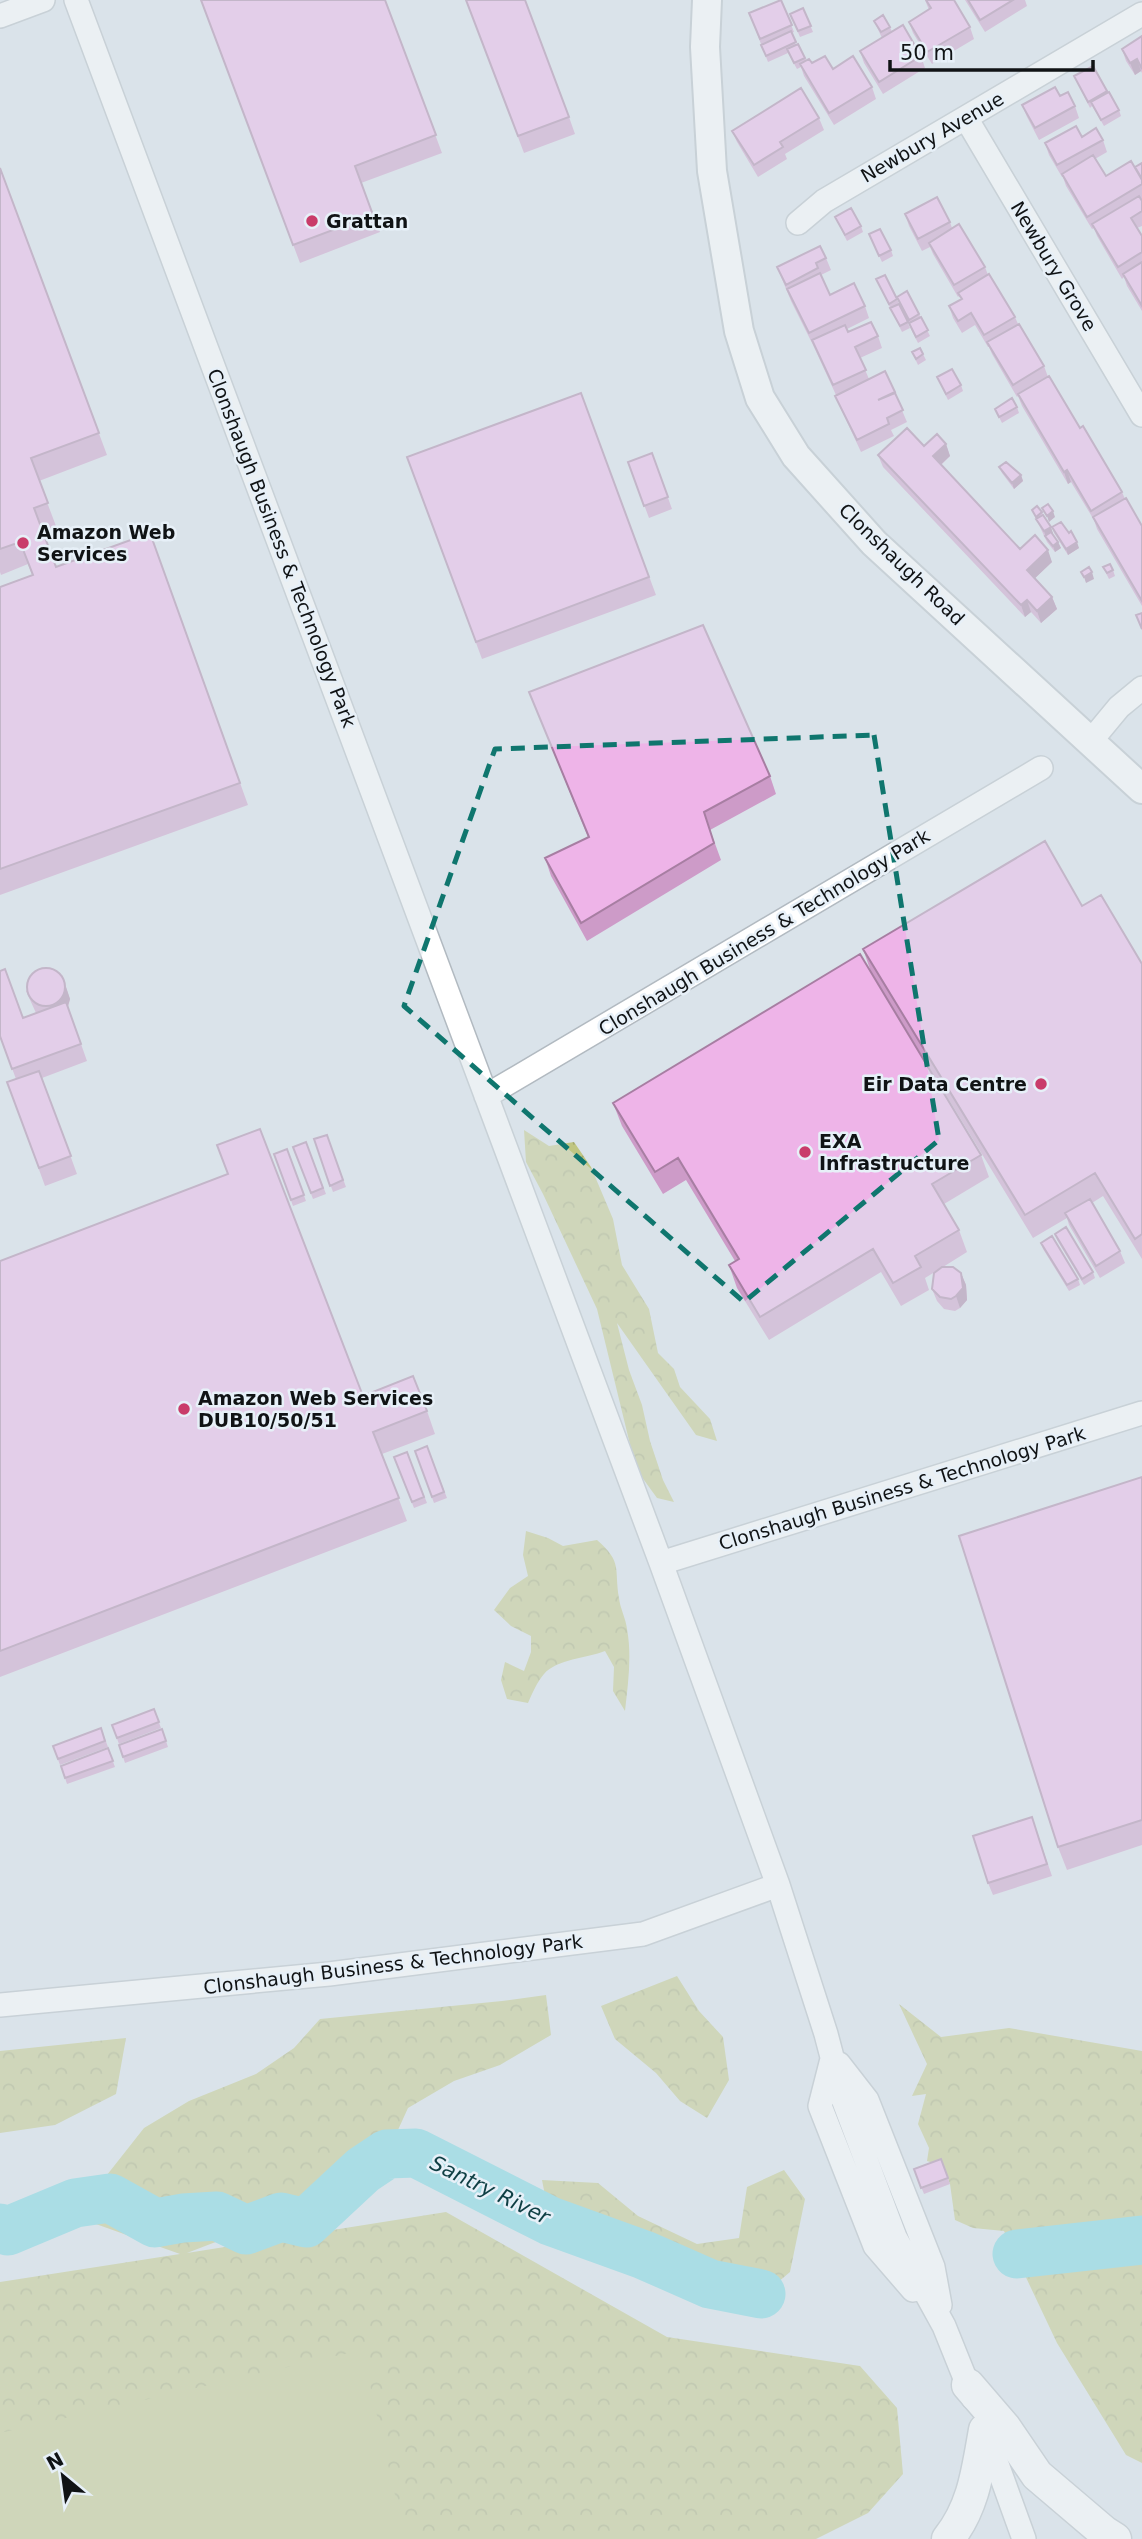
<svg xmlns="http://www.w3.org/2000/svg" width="1142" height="2539" font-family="'DejaVu Sans',sans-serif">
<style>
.forest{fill:url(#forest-crowns)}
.pitch{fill:#c0c682}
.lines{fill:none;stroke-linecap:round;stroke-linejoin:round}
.river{stroke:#70d4e1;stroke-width:49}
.minor-casing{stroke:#b2bac1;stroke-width:26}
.tertiary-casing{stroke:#b2bac1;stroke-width:32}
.secondary-casing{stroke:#b2bac1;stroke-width:35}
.minor{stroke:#fff;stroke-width:23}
.tertiary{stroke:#fff;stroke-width:28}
.secondary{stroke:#fff;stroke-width:32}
.wall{fill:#cd9bc8}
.shaded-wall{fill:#a77ea2}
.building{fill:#eeb4e8;stroke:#a77ea2;stroke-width:2}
.marked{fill:none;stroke:#0f766e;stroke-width:5;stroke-dasharray:14 9;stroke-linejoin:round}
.poi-dot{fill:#c93c6a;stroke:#e7f0f8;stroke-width:2.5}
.labels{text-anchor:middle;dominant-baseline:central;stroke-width:5;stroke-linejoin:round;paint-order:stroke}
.street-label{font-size:19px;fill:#101315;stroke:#e7f0f8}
.poi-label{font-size:19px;font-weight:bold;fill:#101315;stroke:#e7f0f8;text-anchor:start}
.water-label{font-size:21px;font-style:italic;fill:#0f3f44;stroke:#e7f0f8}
</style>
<defs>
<pattern id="forest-crowns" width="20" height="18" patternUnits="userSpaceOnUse" patternTransform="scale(1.75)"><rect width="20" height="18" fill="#c0c682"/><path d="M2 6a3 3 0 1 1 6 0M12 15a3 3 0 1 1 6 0" fill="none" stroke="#a4a96f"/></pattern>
</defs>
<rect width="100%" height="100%" fill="#dae3ea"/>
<path class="forest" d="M524,1130L549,1146L574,1142L591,1167L613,1219L622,1265L649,1309L658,1353L674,1369L680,1387L710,1419L717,1441L696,1435L617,1323L629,1370L642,1405L650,1441L663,1480L674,1502L657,1498L636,1469L597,1309L543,1194L526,1162Z
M526,1531L548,1538L563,1546L597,1540C623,1563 614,1568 619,1598C620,1608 626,1619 627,1629C632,1656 628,1684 625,1711L613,1691L614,1667L605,1651C587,1658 557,1659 544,1674C537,1682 532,1694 528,1703L507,1699L501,1680L505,1662L524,1671L531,1652V1636L511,1626L494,1610L510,1588L528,1576L523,1555Z
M677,1976L699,2011L723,2037L729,2080L707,2118L680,2101L656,2073L615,2039L601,2006Z
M546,1995L551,2035L500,2065L454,2081L408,2108L387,2154L363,2170L306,2223L281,2217L187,2253L446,2212L667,2337L860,2366L897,2408L903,2474L868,2513L816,2539H0V2282L180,2254L93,2223L103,2180L144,2128L189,2101L256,2074L294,2048L320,2019L502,2001Z
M899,2004L941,2037L1009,2028L1142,2051V2463L1126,2455L1057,2343L1004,2231L973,2228L955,2220L950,2184L943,2166L927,2161L929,2148L918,2124L926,2094L912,2096L927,2064Z
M126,2038L116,2094L55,2125L0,2133V2051Z
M784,2170L805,2199L790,2272L757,2300L684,2294L644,2255L550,2221L542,2180L598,2183L638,2216L697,2244L739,2238L747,2187Z"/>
<path class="pitch" d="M362,2350L405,2539H0V2433Z"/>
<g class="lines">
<path class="river" d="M0,2228L8,2231L75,2203L110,2198L155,2223L183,2218L217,2216L246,2230L281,2217L306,2223L363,2170L387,2154L416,2153L550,2221L644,2255L710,2284L761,2294
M1017,2254L1142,2240"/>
<defs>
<path id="minor" d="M76,0L661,1563L778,1885L826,2034L843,2099L895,2237L944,2326L973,2398
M0,16L43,0
M966,118L1142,415
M798,223L824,201L1142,14
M1090,742L1119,707L1142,688
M486,1096L1041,768
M661,1563L1142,1413
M0,2005L329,1974L643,1934L778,1885
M832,2059L820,2106L875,2246L913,2290
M839,2064L867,2100L933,2267L940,2305
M985,2431L1024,2539"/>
<path id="tertiary" d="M707,0L705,47L712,171L739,331L760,398L796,456L874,543L1142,789"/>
<path id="secondary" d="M968,2385L1005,2428L1037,2475L1104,2532L1115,2539
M948,2539C974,2507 978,2469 985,2430"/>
</defs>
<use href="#minor" class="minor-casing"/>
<use href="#tertiary" class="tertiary-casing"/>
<use href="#secondary" class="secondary-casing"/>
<use href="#minor" class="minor"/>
<use href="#tertiary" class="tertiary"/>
<use href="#secondary" class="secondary"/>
</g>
<path class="wall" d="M201,0H385L442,153L361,183L380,232L300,263Z
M466,0L569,117L575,134L524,153Z
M781,0L794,32L791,33L796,45L798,44L806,60L833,69L872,87L876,99L834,125L804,76L801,67L797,69L788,53L768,62L749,13Z
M925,0H954L970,27L974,39L932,64L913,33L909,22L929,10Z
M965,0H1025L1027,6L985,32Z
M803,8L813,32L800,37L790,14Z
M874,21L890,27L892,32L921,56L925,68L883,94L864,63L860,51L882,38Z
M1142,36V73L1141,71L1135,75L1126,61L1122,49Z
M1093,66L1107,92L1119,110L1121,116L1104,126L1092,106L1090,108L1074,76Z
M1022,105L1075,106L1079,118L1039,140L1027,117Z
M819,118L824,130L785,154L787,159L758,177L737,142L732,131Z
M1082,137L1103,140L1107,152L1095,159L1106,176L1136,170L1142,163V199H1141L1142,201V226L1137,228L1142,236V311L1127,286L1124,277L1122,279L1097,236L1094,228L1092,229L1066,186L1063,177H1062L1049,155L1045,143Z
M0,168L107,455L39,481L56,526L43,531L56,567L150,533L248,805L0,895V587L32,575L28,564L1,575L0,572Z
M905,214L950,222L952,228L985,267L988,275L1015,317L1018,324L1044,366L1048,377L1080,428L1122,492L1125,499L1142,526V606L1097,529L1094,520L1071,482L1068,484L1022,406L1018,396L1017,397L992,354L989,347H988L975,325L962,333L953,318L949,306L961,299L959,296L958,297L933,254L930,247L922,251L909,226Z
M835,217L861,226L863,232L847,241Z
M869,234L891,250L893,256L882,262Z
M826,258L831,270L821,275L830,295L865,306L869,318L847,329L848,332L878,336L882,348L860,358L869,379L885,371L907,422L891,430L894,436L861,452L840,407L836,395L813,345L791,301L777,267Z
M876,279L897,299L910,328L902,332Z
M897,297L919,314L930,336L918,343L911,329L909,323H910Z
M912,352L923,354L926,360L918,365Z
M937,377L961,385L963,391L948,400Z
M581,393L656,595L482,659L407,457Z
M1017,407L1019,413L1002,423L995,409Z
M946,444L950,456L941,465L1020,549L1052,562L1035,578L1052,597L1057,609L1041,623L1031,612L1025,617L883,467L878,455L924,446Z
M652,453L672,509L649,518L628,462Z
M999,467L1021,475L1023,481L1014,489L1002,473Z
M1032,510L1042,512L1052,534L1058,542L1061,548L1055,552L1047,542Z
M1052,527L1079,548L1068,555L1054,533Z
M1103,567L1113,570L1115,576L1109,579Z
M529,692L770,776L776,794L710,830L721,860L587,941L551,876L545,858L588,837Z
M1082,906L1142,964V1259L1103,1196L1092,1203L1120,1251L1125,1263L1100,1278L1069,1225L1067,1218L1033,1238L871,972L863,949Z
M62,975L70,999L68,1007L87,1061L42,1078L77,1174L45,1186L7,1082L16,1079L0,1036L23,1018L36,1013L26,991Z
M613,1103L981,1155L989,1177L944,1204L959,1230L967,1252L943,1267L961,1273L966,1285L967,1300L960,1308L955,1311L944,1309L937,1301L932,1289L938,1270L925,1278L929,1290L901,1306L881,1272L769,1340L737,1288L729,1265L735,1261L686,1180L663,1194L622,1126Z
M327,1135L346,1187L333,1192L314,1139Z
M306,1142L326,1194L313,1199L293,1147Z
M287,1149L306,1201L293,1206L274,1154Z
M1055,1234L1093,1272L1095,1278L1084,1285L1057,1240Z
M1041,1243L1078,1279L1080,1285L1069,1291L1043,1249Z
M0,1261L363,1396L427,1411L435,1434L382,1454L407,1521L0,1677Z
M427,1446L447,1498L434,1503L415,1451Z
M407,1452L427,1503L414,1508L394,1457Z
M1142,1477V1845L1067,1870L1058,1847Z
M154,1709L161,1728L119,1744L112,1725Z
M101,1728L108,1747L60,1765L53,1746Z
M162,1729L168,1747L125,1763L119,1745Z
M108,1748L115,1767L67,1784L61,1766Z
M1032,1817L1052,1876L993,1895L988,1883Z
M941,2159L950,2184L924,2194L914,2169Z"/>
<path class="shaded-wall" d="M1137,59L1141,71L1135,75L1130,63Z
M946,444L950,456L937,468L933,456Z
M1067,470L1071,482L1068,484L1064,472Z
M1021,475L1023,481L1014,489L1012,483Z
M1053,511L1055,517L1049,522L1047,516Z
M1051,527L1053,533L1046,538L1044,531Z
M1058,542L1061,548L1055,552L1053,546Z
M1077,542L1079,548L1068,555L1066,549Z
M1048,550L1052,562L1031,582L1027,570Z
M1092,572L1094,579L1086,583L1084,577Z
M1052,597L1057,609L1041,623L1037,611Z
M1027,600L1031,612L1025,617L1021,605Z
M66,987L70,999L66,1012L61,1016L56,1004Z
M961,1273L966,1285L967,1300L960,1308L956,1296Z"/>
<path class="building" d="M201,0H385L436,135L355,166L373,215L293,245Z
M466,0H525L569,117L518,136Z
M781,0L792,25L760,39L749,13Z
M926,0H954L970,27L927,52L909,22L931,8Z
M968,0H1013L980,20Z
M803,8L811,26L798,31L790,14Z
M883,15L890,27L881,32L874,21Z
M903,25L921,56L879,82L860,51Z
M791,31L796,42L766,56L761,45Z
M1142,36V69L1137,59L1130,63L1122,49Z
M798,44L805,58L794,63L787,49Z
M825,56L833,69L853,56L872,87L829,113L800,64L809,59L812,63Z
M1093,66L1107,91L1088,102L1074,76Z
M1055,87L1060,96L1068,92L1075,106L1035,128L1022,105Z
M801,88L819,118L780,142L783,147L754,165L732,131Z
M1109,92L1119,110L1101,120L1091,102Z
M1076,126L1082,137L1096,128L1103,140L1057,165L1045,143Z
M1093,155L1106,176L1131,161L1142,180V184L1087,217L1062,174Z
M1142,163V179L1135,167Z
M0,168L99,433L31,458L48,503L34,508L56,567L150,533L240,783L0,869V587L33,575L20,542L0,549Z
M1139,196L1142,201V211L1131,218L1142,236V252L1118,267L1092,224Z
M937,197L950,222L918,239L905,214Z
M851,208L861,226L845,235L835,217Z
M959,224L985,267L954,285L929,243Z
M880,229L891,250L879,256L869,234Z
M820,246L826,258L816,263L818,268L786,285L777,267Z
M1142,262V306L1123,274Z
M820,273L830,295L854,283L865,306L809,333L787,289Z
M989,274L1015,317L984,335L971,313L958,321L949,306L962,299L958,293Z
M885,275L897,299L889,304L876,279Z
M907,291L919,314L909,320L897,297Z
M899,304L908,322L900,326L890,308Z
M921,317L928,330L916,337L909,323Z
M871,322L878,336L855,347L866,370L833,385L812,340L845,325L848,332Z
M1019,324L1044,366L1013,385L987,342Z
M920,348L923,354L916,359L912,352Z
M952,369L961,385L946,394L937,377Z
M885,371L895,392L878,400L895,393L903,410L887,418L889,424L857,440L835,396Z
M1049,376L1080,428L1083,426L1122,492L1091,511L1067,470L1064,472L1018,394Z
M581,393L649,577L476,642L407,457Z
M1012,398L1017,407L999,417L995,409Z
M907,428L924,446L937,434L946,444L933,456L1020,549L1035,535L1048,550L1027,570L1052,597L1037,611L1027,600L1021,605L878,455Z
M652,453L668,497L644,506L628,462Z
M1006,462L1021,475L1012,483L999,467Z
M1126,498L1142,526V601L1093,517Z
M1048,504L1053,511L1047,516L1042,508Z
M1037,506L1042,512L1036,517L1032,510Z
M1043,515L1051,527L1044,531L1036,519Z
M1061,522L1069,533L1071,531L1077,542L1066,549L1052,527Z
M1051,532L1058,542L1053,546L1045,536Z
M1110,564L1113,570L1107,573L1103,567Z
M1089,567L1092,572L1084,577L1081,572Z
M1142,613V629L1136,615Z
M703,625L770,776L704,812L714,843L581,923L545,858L589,837L529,692Z
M1045,841L1082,906L1101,895L1142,964V1234L1135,1239L1095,1173L1025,1215L863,949Z
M860,954L981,1155L932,1184L959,1230L915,1256L921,1267L893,1283L873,1249L760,1317L729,1265L739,1259L678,1158L655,1172L613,1103Z
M27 987a19 19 0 1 1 38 0a19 19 0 1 1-38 0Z
M5,969L23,1018L66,1002L81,1044L12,1069L0,1036V971Z
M39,1071L71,1156L39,1168L7,1082Z
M260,1129L363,1396L413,1376L427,1411L373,1432L399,1498L0,1651V1261L228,1174L217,1145Z
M327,1135L343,1180L330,1186L314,1139Z
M306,1142L323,1188L311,1193L293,1147Z
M287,1149L304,1195L291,1200L274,1154Z
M1090,1199L1120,1251L1096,1266L1065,1213Z
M1066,1227L1093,1272L1082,1279L1055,1234Z
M1052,1236L1078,1279L1067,1285L1041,1243Z
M942,1267H953L961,1273L963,1288L956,1296L951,1299L940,1297L932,1289L934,1273Z
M427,1446L444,1492L432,1497L415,1451Z
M407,1452L424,1497L412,1502L394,1457Z
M1142,1477V1820L1058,1847L959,1536Z
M154,1709L159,1722L117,1738L112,1725Z
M101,1728L105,1741L58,1759L53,1746Z
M162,1729L166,1741L123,1757L119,1745Z
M108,1748L113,1761L65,1778L61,1766Z
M1032,1817L1047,1864L988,1883L973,1836Z
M941,2159L948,2178L921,2188L914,2169Z"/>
<path d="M0 0H1142V2539H0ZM874,735L939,1140L744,1302L404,1006L495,749Z" fill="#dae3ea" fill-opacity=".55" fill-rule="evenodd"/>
<path class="marked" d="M874,735L939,1140L744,1302L404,1006L495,749Z"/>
<g class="poi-dot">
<circle cx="312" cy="221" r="7"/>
<circle cx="23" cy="543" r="7"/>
<circle cx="1041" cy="1084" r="7"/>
<circle cx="805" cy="1152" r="7"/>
<circle cx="184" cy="1409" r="7"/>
</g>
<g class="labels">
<g class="street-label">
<text transform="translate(932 137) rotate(-30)">Newbury Avenue</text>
<text transform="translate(1054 266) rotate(59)">Newbury Grove</text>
<text transform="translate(282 548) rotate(69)">Clonshaugh Business &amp; Technology Park</text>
<text transform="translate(902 564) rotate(44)">Clonshaugh Road</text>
<text transform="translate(764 932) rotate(-31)">Clonshaugh Business &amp; Technology Park</text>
<text transform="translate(902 1488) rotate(-17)">Clonshaugh Business &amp; Technology Park</text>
<text transform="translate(393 1964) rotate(-7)">Clonshaugh Business &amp; Technology Park</text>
</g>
<g class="poi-label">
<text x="326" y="221">Grattan</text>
<text x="37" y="532">Amazon Web<tspan x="37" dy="22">Services</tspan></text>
<text x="1027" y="1084" text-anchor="end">Eir Data Centre</text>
<text x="819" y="1141">EXA<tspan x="819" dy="22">Infrastructure</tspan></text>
<text x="198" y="1398">Amazon Web Services<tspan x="198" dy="22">DUB10/50/51</tspan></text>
</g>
<g class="water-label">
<text transform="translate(490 2190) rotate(26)">Santry River</text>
</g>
</g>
<g transform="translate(63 2476) rotate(331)" stroke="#e7f0f8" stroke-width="5" paint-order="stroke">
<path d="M0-5L12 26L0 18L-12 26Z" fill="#101315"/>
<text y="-10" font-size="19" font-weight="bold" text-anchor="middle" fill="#101315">N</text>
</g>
<path d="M890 60v10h203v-10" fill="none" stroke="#101315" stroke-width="3.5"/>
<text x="900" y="60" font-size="21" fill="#101315" stroke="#e7f0f8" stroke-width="5" paint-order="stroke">50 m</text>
</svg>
